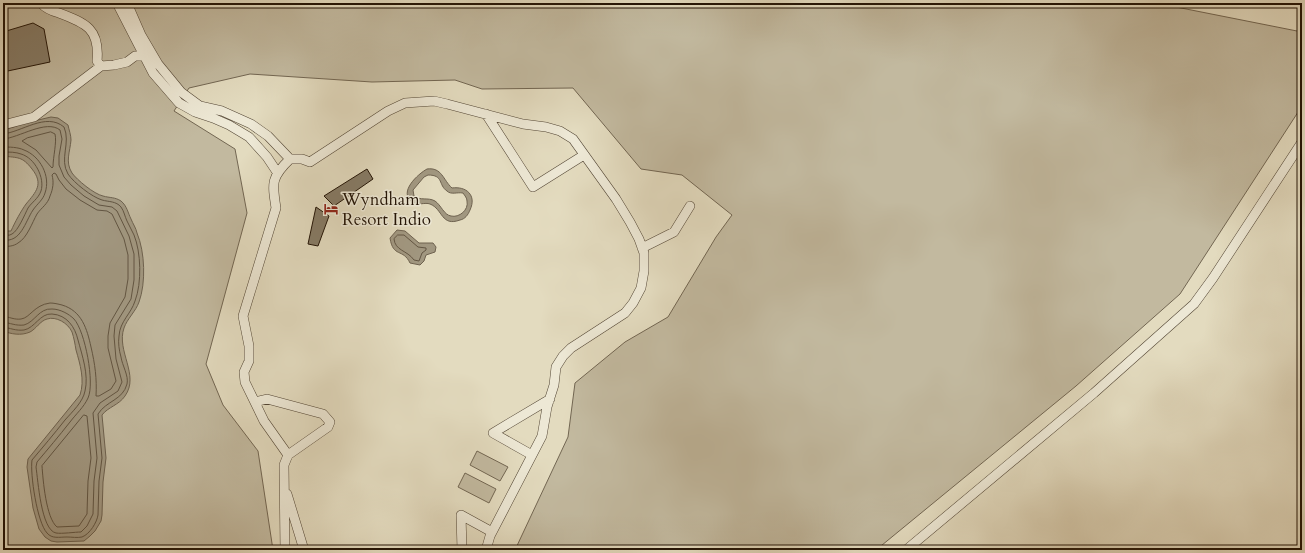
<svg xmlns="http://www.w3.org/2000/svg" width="1305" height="553" font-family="Cardo,serif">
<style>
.green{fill:#c2b99f;stroke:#726652}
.water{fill:#a19780;stroke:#6e624f;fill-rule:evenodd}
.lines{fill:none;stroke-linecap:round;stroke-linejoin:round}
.shore{stroke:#625542;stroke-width:1}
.building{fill:#867b66;stroke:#221305}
.minor-casing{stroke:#524534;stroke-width:10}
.minor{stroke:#ede8d5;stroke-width:9}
.labels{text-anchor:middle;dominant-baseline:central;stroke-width:3;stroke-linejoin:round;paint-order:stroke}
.poi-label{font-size:17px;fill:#221305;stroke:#ede8d5;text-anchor:start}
</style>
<rect width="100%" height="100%" fill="#e3dbbf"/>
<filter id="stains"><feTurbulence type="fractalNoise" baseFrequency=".005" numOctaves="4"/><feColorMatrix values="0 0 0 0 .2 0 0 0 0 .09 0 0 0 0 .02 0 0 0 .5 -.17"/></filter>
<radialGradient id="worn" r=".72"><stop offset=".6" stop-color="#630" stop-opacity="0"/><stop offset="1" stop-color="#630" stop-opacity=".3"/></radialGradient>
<path class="green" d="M3,3H1156L1302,32V106L1180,294L1076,386L876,550H515L568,437L575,383L625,342L668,317L716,237L732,215L682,175L641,169L573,88L482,89L455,80L372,82L250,74L189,88L174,111L235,149L247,213L206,364L223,405L258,451L273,550H3Z
M477,451L508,467L500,481L470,465Z
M465,473L496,489L489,503L458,487Z"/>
<path class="water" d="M51,117L58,118L68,125C69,130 71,135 71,140C70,152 65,162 72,173C77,180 94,194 103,196C110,198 115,197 121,201C127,206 128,213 131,219C133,224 136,228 137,233C145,252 146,283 139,302C136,311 127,319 124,328C116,351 140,375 125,396C119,405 108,407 102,415L106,458L103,482L102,515L101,521L95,531L90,536L84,541L57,542L51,541L45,537L39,529L33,508L27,467L28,459L80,395C85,380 80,364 76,350C75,344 74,338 72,332C68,323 56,316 47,319C40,321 36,329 30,332C21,336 11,334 3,331V231H11C15,222 21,211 26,204C36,192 44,184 32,169C22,156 18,158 3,156V130L14,127L21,124Z
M427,169C442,167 443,180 452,188C466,186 477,195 470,210C468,215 465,219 460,220C441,227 443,209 430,204C425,202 418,206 412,202C398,192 418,174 427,169ZM428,175C444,175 438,185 447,191C451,195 457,192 463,193C465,196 467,198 467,201C469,210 459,218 451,216C444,215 441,205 435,201C428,197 420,201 414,196L413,190L424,177Z
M397,230L405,231L419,243H433L436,247L435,252L426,255L424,261L420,265L410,263C403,248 393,258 390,238Z"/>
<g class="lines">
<path class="shore" d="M51,132L55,134C57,142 53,157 53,167L52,168L36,150L22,141L27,138Z
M3,134C22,132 46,112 64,127C71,143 59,159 68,174C74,183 92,197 102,200C109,202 116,201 121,207C124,211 125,217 127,221C129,226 132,230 134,235C141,252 142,283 135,301C131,314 120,321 119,336C118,343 119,350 121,357C122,365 129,376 127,384C123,400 106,401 98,414L102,458L99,481L98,515C97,522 90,534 82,537C77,538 72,537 67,537C59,537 52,539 47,533C37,522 30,474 32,460C43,447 54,434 65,420C72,412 83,402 85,391C89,375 82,355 78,340C75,327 67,315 52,314C40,313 35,328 24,330C16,331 10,328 3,327
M3,139C19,138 46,119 60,130L62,139L59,156V165L64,177L71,185L84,196L99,205L112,207L117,211L129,236L134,254V280L131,299L115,325L114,336L116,359L122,382L118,391L100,403L93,413L97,458L94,481L93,514L87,526L81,532C75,532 62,534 56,533C41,530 38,480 36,467L37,462C48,449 59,436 70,422C76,414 84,407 88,398C95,383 85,331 74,319C69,314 60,309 52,309C39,308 35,322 24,325C16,326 10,323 3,322
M3,147C9,147 18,147 24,150C40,156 51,176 45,193C43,200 37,204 33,210C25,222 21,243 3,240
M3,152C9,152 16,152 21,154C35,158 45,178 41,191C38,199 32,202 28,208C25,214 18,231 12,234C9,236 6,235 3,235
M398,235H404L418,247L426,248V250L422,253L419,261L414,260C407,250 395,251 394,239Z
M3,246C8,247 14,246 18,243C27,238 32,223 37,214C41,208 48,204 50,196C53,189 54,182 52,175L54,173L56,174L59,180L66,189L80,200L97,210L107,211L112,214L124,239L128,255V279L125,297L110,323L108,336V348L116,381L111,389L99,396H96C97,379 95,364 91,347C87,329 82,311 62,305C58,304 54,303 50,303C34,305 30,318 21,319C15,320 9,317 3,316
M84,415L87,416L91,458L88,481L87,514L79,526L57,527C46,518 43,480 42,466Z"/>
</g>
<path class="building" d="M33,23L44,29L50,62L3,72V32Z
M367,169L373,179L334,206L324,196Z
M316,207L329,216L318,246L308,244Z"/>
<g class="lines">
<defs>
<path id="minor" d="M41,3C46,9 52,11 59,13C86,23 100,29 97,61L101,66L114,65L127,62L135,56L149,55
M117,3L153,73L179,103L195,112L213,118L229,125L249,137L267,157L277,172
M127,3L141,35L158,64L181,92L200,106L222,111L251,124L268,136L290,159
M486,114L533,187L584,155
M3,125L34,117L101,66
M642,248L674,232L690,206
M255,402L267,399L323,414L330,422L328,427L288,455L284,465L285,550
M288,455L264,421L245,382L244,372L249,361V346L243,316L276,208C272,183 271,177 290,159H302L310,162L388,111L405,103L434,101L447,104L523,124L546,127L560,131L573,139L616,199L630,222L639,239L644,253V271L641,288L633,303L625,313L571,348L563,356L556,367L554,385L547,407L542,436L490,536L486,550
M532,455L493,433L550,399
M287,494L304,550
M462,550L461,515L492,532
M906,550L1094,393L1194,304L1213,278L1302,142"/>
</defs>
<use href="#minor" class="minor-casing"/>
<use href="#minor" class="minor"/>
</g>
<defs>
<symbol id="hotel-bare" viewBox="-9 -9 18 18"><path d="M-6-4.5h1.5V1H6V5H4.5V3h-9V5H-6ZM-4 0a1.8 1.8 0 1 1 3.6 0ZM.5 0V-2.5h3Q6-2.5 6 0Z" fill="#8f2418" stroke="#ede8d5" stroke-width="2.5" paint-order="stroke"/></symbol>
</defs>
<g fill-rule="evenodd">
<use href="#hotel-bare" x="321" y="199" width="20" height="20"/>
</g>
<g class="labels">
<g class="poi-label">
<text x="342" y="199">Wyndham<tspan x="342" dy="20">Resort Indio</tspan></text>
</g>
</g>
<rect width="1305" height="553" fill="none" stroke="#e3dbbf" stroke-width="16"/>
<rect x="4" y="4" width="1297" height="545" fill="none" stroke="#221305" stroke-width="2"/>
<rect x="8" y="8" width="1289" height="537" fill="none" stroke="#221305"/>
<rect width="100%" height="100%" filter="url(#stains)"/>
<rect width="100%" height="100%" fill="url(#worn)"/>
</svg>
